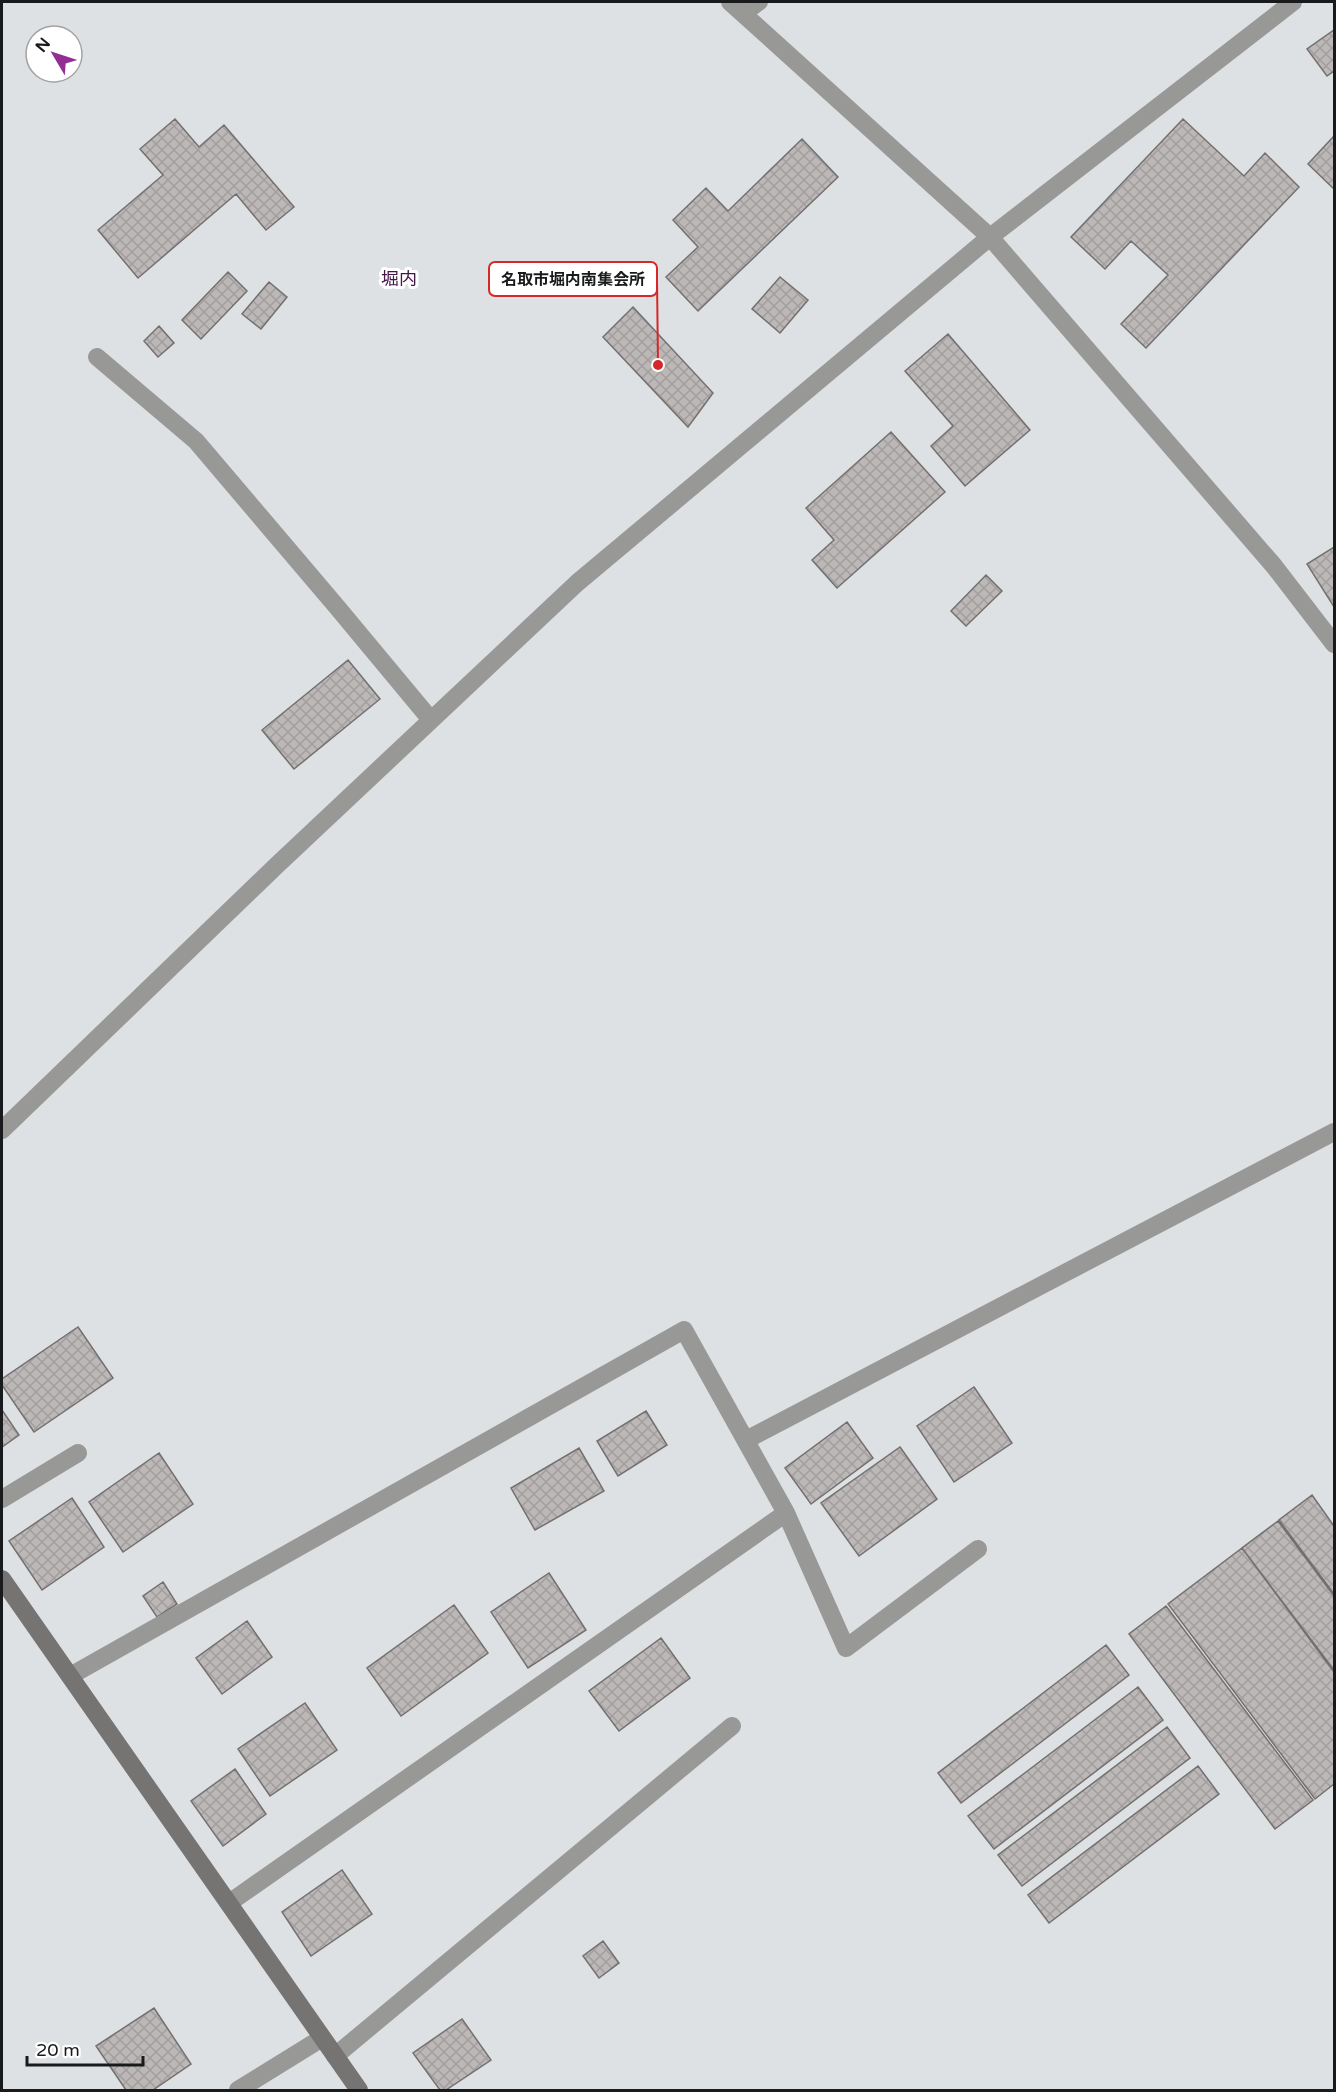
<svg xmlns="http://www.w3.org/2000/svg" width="1336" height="2092" font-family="'Varela Round','Noto Sans JP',sans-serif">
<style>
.building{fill:url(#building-cross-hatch);stroke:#74706f;stroke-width:1.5}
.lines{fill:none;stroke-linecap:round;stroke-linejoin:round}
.lane{stroke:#989896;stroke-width:16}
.street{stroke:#989896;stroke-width:18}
.secondary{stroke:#767473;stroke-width:18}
.labels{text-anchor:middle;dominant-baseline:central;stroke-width:6;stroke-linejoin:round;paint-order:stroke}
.quarter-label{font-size:18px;fill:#461647;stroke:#fff}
.leader{fill:none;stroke:#d62828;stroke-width:2}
.callout-dot{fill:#d62828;stroke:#fff;stroke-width:2}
.callout{fill:#fff;stroke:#d62828;stroke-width:2}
.callout-label{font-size:16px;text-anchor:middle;font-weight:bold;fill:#191a1b}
</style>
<defs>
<pattern id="building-cross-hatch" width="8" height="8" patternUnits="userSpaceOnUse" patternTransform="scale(1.5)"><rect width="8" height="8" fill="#bcb8b7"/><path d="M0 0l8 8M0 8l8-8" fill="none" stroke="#a19e9d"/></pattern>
</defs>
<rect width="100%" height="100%" fill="#dee1e4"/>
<path class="building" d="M1334,30V71L1327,76L1307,49Z
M175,119L199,147L224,125L294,207L266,230L236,194L138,278L98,230L163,175L140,149Z
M1183,119L1244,176L1265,153L1299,187L1146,348L1121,324L1168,275L1131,241L1105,269L1071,237Z
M1334,136V189L1308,164Z
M802,139L838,177L698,311L666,277L698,247L673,220L706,188L728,211Z
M228,272L247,291L201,339L182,320Z
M780,277L808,300L780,333L752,309Z
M269,282L287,297L261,329L242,314Z
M633,307L713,393L688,427L603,337Z
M159,326L174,343L158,357L144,341Z
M948,334L1030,430L965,486L931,446L953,426L905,371Z
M891,432L945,492L837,588L812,560L834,540L806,508Z
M1334,547V607L1307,564Z
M986,575L1002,591L966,626L951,611Z
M348,660L380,699L294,769L262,730Z
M78,1327L113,1378L34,1432L2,1385V1379Z
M974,1387L1012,1443L954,1482L917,1426Z
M2,1410L19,1435L2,1447Z
M646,1411L667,1445L618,1476L597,1441Z
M847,1422L873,1458L811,1504L785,1468Z
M900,1447L937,1499L859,1556L821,1503Z
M579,1448L604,1491L535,1530L511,1488Z
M159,1453L193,1504L123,1552L89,1502Z
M1312,1495L1334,1526V1594L1279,1520Z
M72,1498L104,1547L42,1590L9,1541Z
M1278,1521L1334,1596V1670L1242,1548Z
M1242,1548L1334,1672V1784L1315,1799L1168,1604Z
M549,1573L586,1630L528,1668L491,1612Z
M163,1582L177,1604L157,1617L143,1596Z
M454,1605L488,1653L401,1716L367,1668Z
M1166,1606L1313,1800L1275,1829L1129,1634Z
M247,1621L272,1657L222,1694L196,1658Z
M661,1638L690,1678L619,1731L589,1691Z
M1106,1645L1129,1675L961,1803L938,1773Z
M1138,1687L1163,1720L994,1849L968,1816Z
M305,1703L337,1750L270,1796L238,1749Z
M1167,1727L1190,1758L1022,1886L998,1855Z
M1198,1766L1219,1794L1049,1923L1028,1895Z
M235,1769L266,1814L223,1846L191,1801Z
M342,1870L372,1914L311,1956L282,1912Z
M603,1941L619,1963L599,1978L583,1956Z
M154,2008L191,2064L153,2090H126L96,2046Z
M462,2019L491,2060L446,2090H440L413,2053Z"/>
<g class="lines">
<path class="lane" d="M744,14L760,2"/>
<path class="street" d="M730,2L990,237L1274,566L1334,644
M97,357L196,441L337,607L431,720
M2,1130L276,866L577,583L990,237L1293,2
M746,1440L1334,1132
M2,1499L78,1453
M786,1513L846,1648L978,1549
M70,1676L684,1330L786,1513L229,1903
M335,2056L732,1726
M238,2090L322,2038"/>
<path class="secondary" d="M2,1579L359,2090"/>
</g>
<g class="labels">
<g class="quarter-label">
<text x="399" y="279">堀内</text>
</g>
</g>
<path class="leader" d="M658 365L657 279"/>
<circle class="callout-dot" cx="658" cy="365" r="6"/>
<rect class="callout" x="489" y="262" width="168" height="34" rx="6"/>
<g class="callout-label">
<text x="573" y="285">名取市堀内南集会所</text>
</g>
<rect width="1336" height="2092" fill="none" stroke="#191a1b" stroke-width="6"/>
<g transform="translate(54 54) rotate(309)"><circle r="28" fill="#ffffff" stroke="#a3a3a4" stroke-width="1.5"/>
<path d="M0-4.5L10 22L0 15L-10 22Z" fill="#922e94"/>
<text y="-9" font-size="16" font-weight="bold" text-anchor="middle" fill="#191a1b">N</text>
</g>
<path d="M27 2056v9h116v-9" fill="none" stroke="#191a1b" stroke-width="3"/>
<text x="36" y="2056" font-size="18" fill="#191a1b" stroke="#ffffff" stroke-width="4.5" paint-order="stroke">20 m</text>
</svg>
